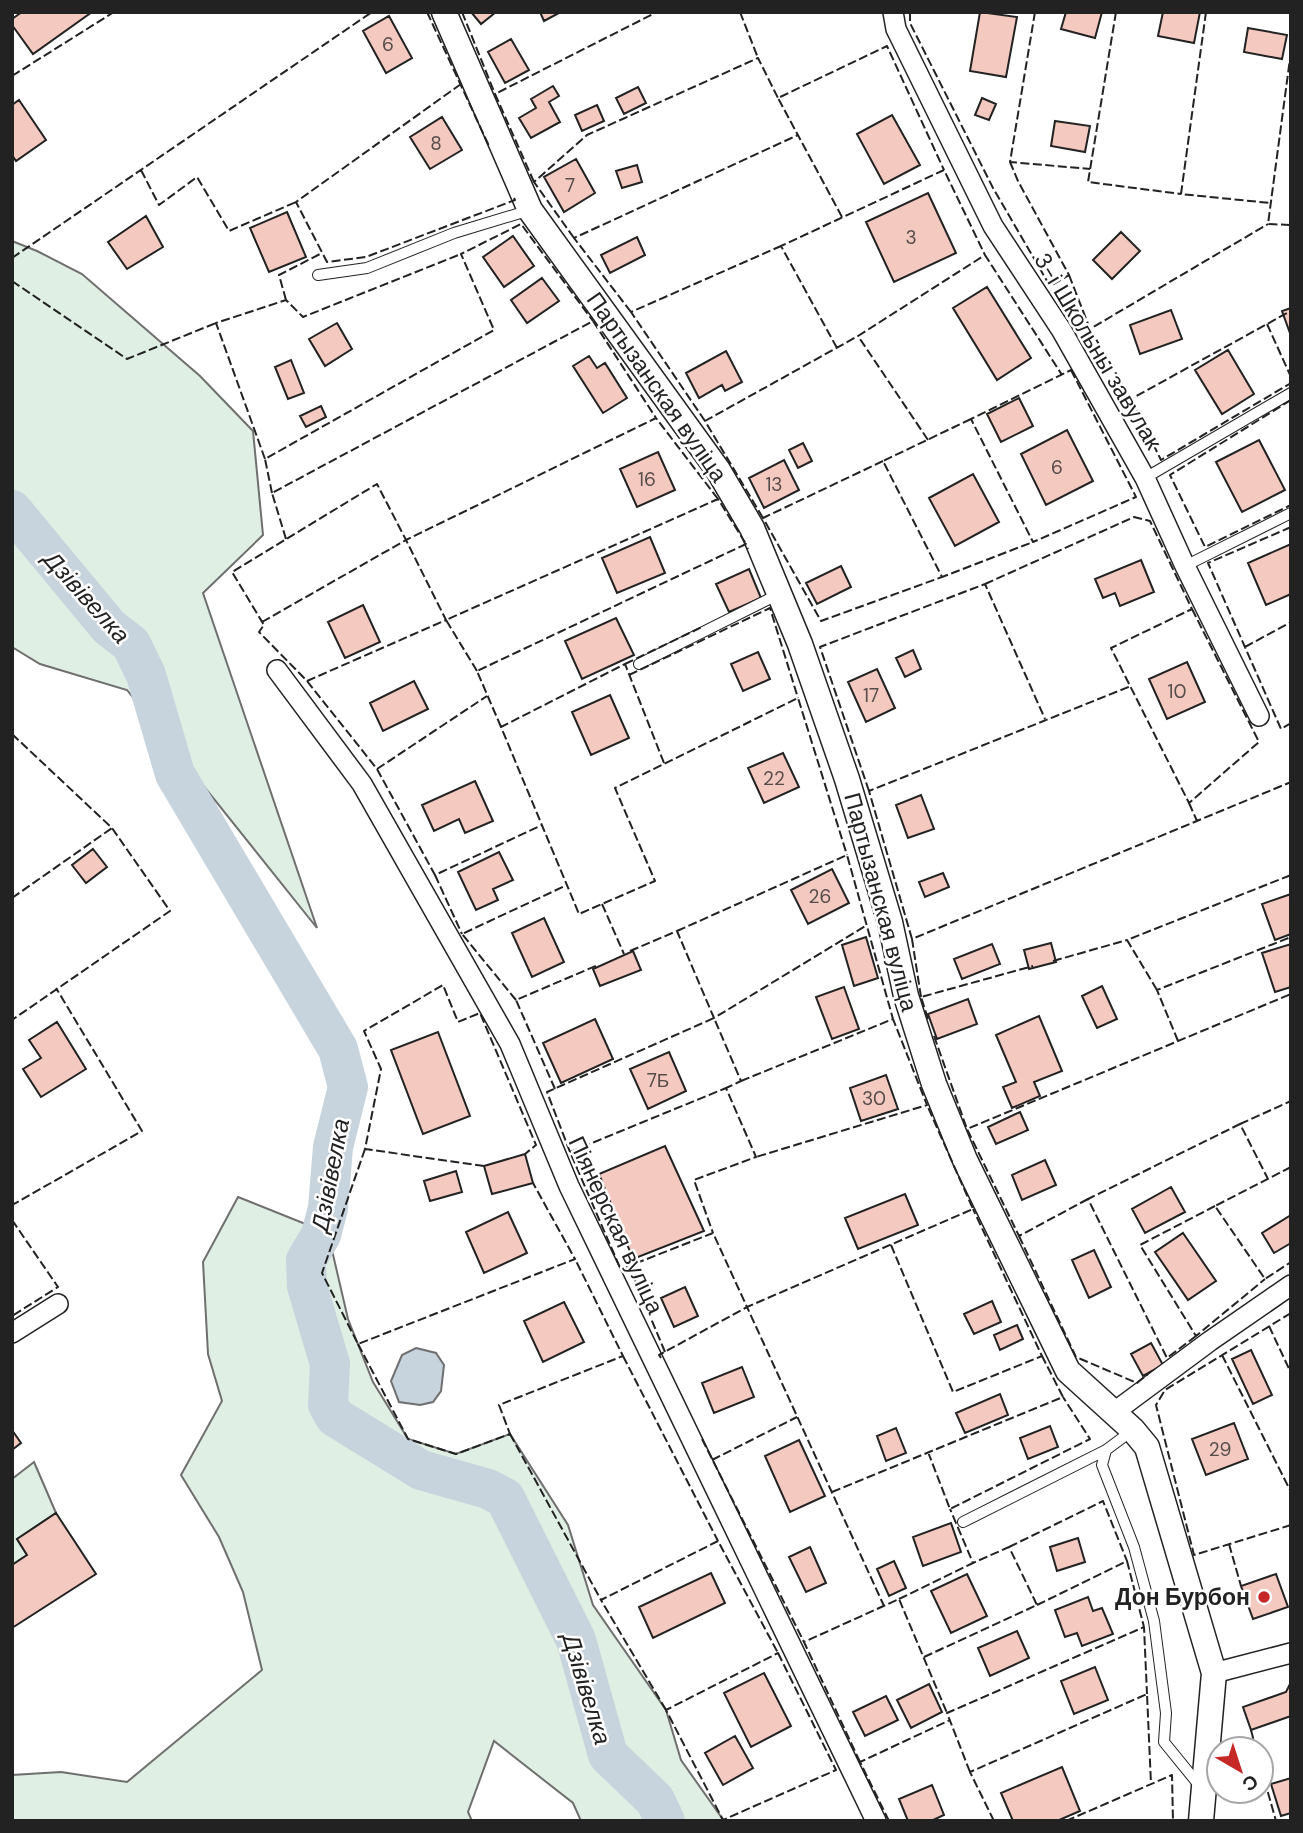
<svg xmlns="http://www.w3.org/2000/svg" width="1303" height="1833" font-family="'DM Sans',sans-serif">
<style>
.green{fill:#e0efe3;stroke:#6f6f6f;stroke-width:2}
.water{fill:#c7d3dd;stroke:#6f6f6f;stroke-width:2}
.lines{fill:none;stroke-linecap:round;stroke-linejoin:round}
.river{stroke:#c7d3dd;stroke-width:40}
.building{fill:#f3c9c0;stroke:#222;stroke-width:2}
.service-casing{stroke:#222;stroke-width:12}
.minor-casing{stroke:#222;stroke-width:22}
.tertiary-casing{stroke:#222;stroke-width:27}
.service{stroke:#fff;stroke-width:10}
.minor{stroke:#fff;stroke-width:19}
.tertiary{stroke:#fff;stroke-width:24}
.fence{stroke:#222;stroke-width:2;stroke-dasharray:9 3.5;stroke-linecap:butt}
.poi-dot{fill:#c62828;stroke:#fff;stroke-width:2.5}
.labels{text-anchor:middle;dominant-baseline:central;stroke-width:5;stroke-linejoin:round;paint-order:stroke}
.number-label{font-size:19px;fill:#564c4a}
.street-label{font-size:23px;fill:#222;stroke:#fff}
.poi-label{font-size:23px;font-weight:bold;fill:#222;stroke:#fff;text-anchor:end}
.water-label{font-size:24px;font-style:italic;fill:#222;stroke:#fff}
</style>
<rect width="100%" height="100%" fill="#fff"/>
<path class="green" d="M12,241L37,251L82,274L200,376L253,431L263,535L203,593L317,928L127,690L40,664L12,647Z
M238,1197L328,1233L348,1319L373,1382L408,1439L456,1454L510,1434L568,1525L593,1605L666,1710L681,1760L724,1821H581L573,1803L494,1741L468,1812L472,1821H12V1775L61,1772L127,1782L262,1670L243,1592L219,1537L181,1475L222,1401L208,1354L203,1262Z
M34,1462L56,1513L17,1539L27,1555L12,1565V1479Z"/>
<path class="water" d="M333,1020L344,1024L351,1037L354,1077L348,1087H337C330,1064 324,1043 333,1020Z
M416,1348L436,1353L444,1365L441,1391L433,1402L420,1405L399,1402L391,1381L402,1355Z"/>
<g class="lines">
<path class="river" d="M12,510L109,627L131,644L146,675L175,774L338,1049L348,1087L333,1147L328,1208L321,1235L306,1260L307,1286L330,1364L328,1405L335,1417L421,1470L488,1489L505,1498L576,1640L608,1755L655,1800L665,1821"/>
</g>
<path class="building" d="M22,12H92L33,54L12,25V19Z
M471,12H496L481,24Z
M540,12H558L559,13L544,21Z
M980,12L1017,17L1006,77L970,71Z
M1066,12H1102L1095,38L1061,29Z
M1163,12H1200L1194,43L1158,36Z
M389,16L412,58L386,73L363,31Z
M1248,28L1287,35L1282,59L1244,52Z
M511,39L529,70L505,83L488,52Z
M553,86L559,96L549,102L560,122L531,138L519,118L536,108L531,99Z
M638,87L646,103L624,114L616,98Z
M982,98L996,104L989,120L975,115Z
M19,100L46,140L16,161L12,155V105Z
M597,105L604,121L582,131L575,115Z
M892,115L920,165L884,184L857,134Z
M442,117L462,150L430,169L410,137Z
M1055,121L1090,126L1085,152L1051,146Z
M576,159L595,193L564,212L544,177Z
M637,165L642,182L622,188L616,171Z
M928,193L956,253L894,282L866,222Z
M287,212L306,257L269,272L250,228Z
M146,216L163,247L127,269L108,242Z
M1121,232L1140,251L1112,279L1093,260Z
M513,236L534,266L504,287L483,257Z
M637,237L645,255L610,273L601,255Z
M542,278L559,301L527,323L511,300Z
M987,287L1031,358L997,380L953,308Z
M1291,308V336L1282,311Z
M1171,310L1182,339L1140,354L1130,325Z
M337,323L352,349L325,366L309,339Z
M1228,350L1254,394L1222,414L1195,370Z
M726,351L742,382L725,391L722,385L699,398L686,373Z
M589,356L597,368L605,363L627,398L603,413L573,366Z
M291,360L304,393L288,399L275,367Z
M1019,398L1033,426L1001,442L987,414Z
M321,406L326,417L306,427L300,416Z
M1067,430L1093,481L1046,505L1021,454Z
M1259,440L1285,490L1242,512L1216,462Z
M803,443L812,461L798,468L789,450Z
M658,452L675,490L637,507L620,469Z
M784,460L799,490L764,508L749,478Z
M973,474L999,522L955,546L929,498Z
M650,537L665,573L617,593L602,558Z
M1291,544V594L1266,605L1248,563Z
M1141,560L1154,592L1120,606L1115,593L1103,598L1095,579Z
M841,566L851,587L817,604L806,583Z
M749,569L761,598L729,612L716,584Z
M363,605L380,642L345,658L328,622Z
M616,618L634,655L582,679L565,641Z
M913,650L921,669L905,677L896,658Z
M758,652L770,679L743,691L731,664Z
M1187,662L1205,702L1167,719L1149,679Z
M877,669L895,708L866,722L848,682Z
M414,681L428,709L383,731L370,703Z
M610,695L629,738L591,755L572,712Z
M783,753L799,787L764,803L748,768Z
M475,781L493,821L465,833L459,819L434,831L422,805Z
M921,795L934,829L908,838L896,805Z
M93,849L107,867L86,883L72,865Z
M499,852L513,880L493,889L498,900L476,910L458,872Z
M832,869L849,903L808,924L791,890Z
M943,873L949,887L925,897L919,882Z
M1291,894V934L1275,940L1262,904Z
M544,918L564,962L532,977L512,933Z
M866,937L878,978L854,986L842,945Z
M1051,943L1056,962L1029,969L1024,950Z
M992,944L1000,964L962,979L954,959Z
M1291,944V987L1275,992L1262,953Z
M633,951L641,970L600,986L593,969Z
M1102,986L1117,1019L1097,1028L1082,996Z
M844,987L859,1029L832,1039L816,997Z
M968,999L977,1024L937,1039L928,1014Z
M1039,1016L1062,1071L1034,1082L1040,1096L1012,1108L1003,1087L1016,1082L996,1035Z
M595,1019L613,1059L561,1083L543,1043Z
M57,1022L86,1069L41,1097L23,1069L41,1058L29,1040Z
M438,1032L470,1116L423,1134L391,1050Z
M669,1052L686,1091L648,1109L630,1069Z
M886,1075L898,1109L861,1121L850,1088Z
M1020,1112L1028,1130L996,1144L988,1127Z
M665,1146L704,1231L633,1259L599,1174Z
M525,1154L533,1183L492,1194L484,1166Z
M1045,1160L1056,1185L1022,1200L1012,1175Z
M456,1171L462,1192L430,1201L424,1181Z
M1171,1187L1185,1212L1145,1233L1132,1209Z
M905,1194L918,1225L858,1249L845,1218Z
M508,1212L527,1253L484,1273L466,1232Z
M1291,1215V1243L1274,1253L1262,1233Z
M1183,1233L1216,1281L1188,1300L1155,1252Z
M1094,1250L1111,1287L1089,1298L1072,1260Z
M685,1287L698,1316L674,1327L661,1298Z
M992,1301L1001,1322L974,1334L964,1314Z
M564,1302L584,1342L543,1362L524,1321Z
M1017,1325L1023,1339L1000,1350L994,1335Z
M1151,1343L1163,1365L1143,1376L1131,1354Z
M1251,1350L1272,1395L1253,1404L1232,1359Z
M742,1367L754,1397L714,1413L702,1383Z
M1000,1394L1008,1415L965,1433L956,1413Z
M1234,1423L1248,1459L1206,1475L1192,1439Z
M1050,1426L1058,1447L1028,1459L1020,1438Z
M896,1428L906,1453L886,1461L877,1436Z
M12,1430L21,1443L12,1450Z
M799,1440L825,1496L790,1512L765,1456Z
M56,1513L96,1574L12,1628V1565L27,1555L17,1539Z
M951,1523L961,1552L923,1566L913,1537Z
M1078,1538L1085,1562L1057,1571L1050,1547Z
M810,1547L826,1583L806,1592L789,1557Z
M894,1561L906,1588L889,1596L877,1569Z
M711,1573L725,1603L653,1638L639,1607Z
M967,1574L987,1616L951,1633L931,1591Z
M1276,1574L1288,1607L1253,1619L1241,1586Z
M1088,1597L1093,1611L1102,1608L1113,1634L1082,1646L1077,1633L1065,1637L1055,1610Z
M1017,1631L1029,1658L990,1676L978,1648Z
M1095,1667L1108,1700L1074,1714L1061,1681Z
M764,1673L791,1726L751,1747L724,1693Z
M929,1684L942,1712L911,1728L897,1700Z
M1290,1684L1291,1716L1251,1730L1243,1707L1286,1692Z
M886,1696L898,1720L865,1736L853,1712Z
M735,1736L753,1768L723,1785L705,1753Z
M1062,1767L1080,1811L1057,1821H1013L1001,1793Z
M1291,1778V1813L1281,1816L1271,1784Z
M932,1785L944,1815L931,1821H908L899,1799Z"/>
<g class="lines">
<defs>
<path id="service" d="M318,275L367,268L454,233L530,210
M1145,478L1291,393
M1185,566L1291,513
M639,664L779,594
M1133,1430L1106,1450L1102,1465L1134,1547L1154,1621L1166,1713L1164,1742L1199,1785
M963,1522L1106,1450"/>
<path id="minor" d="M893,12L896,29L993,226L1062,331L1145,478L1185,566L1259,716
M277,670L362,784L510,1044L569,1186L876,1821
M12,1333L58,1304
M1113,1413L1210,1341L1291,1285
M1214,1673L1291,1653"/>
<path id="tertiary" d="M444,12L530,210L718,470L752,528L800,644L847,779L890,922L906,996L934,1084L965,1160L1068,1371L1133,1430L1147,1447L1214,1673L1201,1821"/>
</defs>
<use href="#service" class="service-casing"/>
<use href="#minor" class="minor-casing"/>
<use href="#tertiary" class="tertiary-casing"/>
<use href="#service" class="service"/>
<use href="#minor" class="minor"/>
<use href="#tertiary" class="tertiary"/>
<path class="fence" d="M427,12L489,146
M462,12L495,94
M740,12L758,58
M910,12V23L993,188L1050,286L1069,275L1018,181L1010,162
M1035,12L1010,162L1090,169
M1116,12L1088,182L1181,194
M1206,12L1181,194L1270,203
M1291,51L1268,224L1291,225
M12,76L114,12
M461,84L296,202L327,262L366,257L515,200L513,196
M141,170L159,205L197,177L229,231L296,202
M534,182L495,94L657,12
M842,217L778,98L887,46L944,170
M574,238L534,182L587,135L758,58L778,98
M12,258L372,12
M1069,275L1090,329L1268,224
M12,281L127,359L216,323
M286,300L279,275L322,253
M631,312L574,238L798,135
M1267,324L1291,377
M1090,329L1131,399L1287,313
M837,348L781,246L944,170L985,255
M1071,370L1136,497L1033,542L971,419Z
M1131,399L1161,460L1291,383
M1291,400L1170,475L1205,547L1291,505
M971,419L883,461L942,577L1033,542
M705,421L631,312L781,246
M928,440L858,336L985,255L1062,375
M265,459L216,323L286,300L303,317L461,254
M883,461L763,518L821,621L942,577
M272,493L265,459L494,330L461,254L521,224L593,321
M763,518L705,421L858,336
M1291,527L1208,563L1281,729L1291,723
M286,539L272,493L593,321L656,418
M985,584L1134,517L1150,521L1192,609
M1192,609L1259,742L1189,803L1111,648Z
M262,622L406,540L377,484L232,572L264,625L259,632L307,681L446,620L406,540L656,418L718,499
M1245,647L1291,622
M625,664L704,626
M477,671L446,620L718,499L746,544
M629,675L770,608L798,698
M307,681L377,769L487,696
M501,727L477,671L746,544L748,549
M12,734L112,828L170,911L12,1020
M664,763L625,664L501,727L579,914L655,881L615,788L798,698L847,855
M377,769L435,875L542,825
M869,791L820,647L985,584L1045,719
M1189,803L1197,821
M435,875L462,934
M12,898L112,828
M602,904L624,954
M677,931L847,855L893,1019
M912,939L869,791L1131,686
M630,951L677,931L714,1018L867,925
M1053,961L1127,940
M1157,990L1127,940L1291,875
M921,997L912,939L1291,782
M516,1000L462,934L567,885
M928,1019L921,997L1033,966
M934,1036L967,1129
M1178,1041L1157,990L1291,937
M741,1081L893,1019L927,1105L756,1157
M555,1089L516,1000L598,965
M1240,1124L1291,1101
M365,1149L322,1273L358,1344L575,1259L533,1183
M570,1152L547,1092L714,1018L741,1081L726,1088
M484,1166L365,1149L381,1069L364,1031L443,985L458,1022L480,1013L536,1145L525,1154
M1291,1167L1215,1206L1265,1279L1291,1262
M1088,1199L1019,1236L967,1129L1291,994
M12,1201L14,1204L142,1131L56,988
M1215,1206L1140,1245L1196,1336L1265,1279
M12,1220L58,1287L12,1316
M1019,1236L1076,1357L1137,1383L1148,1374
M891,1245L953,1392L1042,1356L973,1209
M629,1266L621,1270L570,1152L726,1088L756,1157L694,1180L713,1233
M1291,1313L1165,1390L1156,1405L1194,1555L1291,1525
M1269,1326L1291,1373
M1196,1336L1167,1358L1088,1199L1240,1124L1268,1179
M358,1344L408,1439L456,1454L510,1434L499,1405L623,1356L575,1259
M665,1352L629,1266L713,1233L747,1307L973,1209L927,1105
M1222,1355L1291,1492
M623,1356L718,1541
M661,1358L659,1355L747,1307L884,1606
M510,1434L601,1600
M702,1439L804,1642
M928,1452L950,1509L1090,1439L1063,1397
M712,1460L797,1417
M832,1492L1063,1397L1042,1356
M1229,1544L1241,1586
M1009,1547L1103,1501L1127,1561
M899,1599L973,1563L950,1509
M1037,1605L1127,1561L1144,1627
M778,1653L836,1770L723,1820L666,1710Z
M924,1657L1037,1605L1009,1547L973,1563
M666,1710L601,1600L718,1541L778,1653
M1251,1730L1256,1749
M860,1762L804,1642L899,1599L947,1713
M1261,1768L1276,1821
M970,1772L947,1713L1144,1627L1147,1694
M889,1821L860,1762L950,1720
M994,1821L970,1772L1147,1694L1151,1784
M1066,1821L1172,1775L1173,1821"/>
</g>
<circle class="poi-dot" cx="1264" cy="1597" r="7"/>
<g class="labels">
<g class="number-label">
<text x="388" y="44">6</text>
<text x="436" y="143">8</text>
<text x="570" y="185">7</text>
<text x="911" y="237">3</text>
<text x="1057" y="467">6</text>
<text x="647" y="479">16</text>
<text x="774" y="484">13</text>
<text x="1177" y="691">10</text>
<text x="871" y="695">17</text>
<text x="774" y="778">22</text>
<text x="820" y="896">26</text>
<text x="658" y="1080">7Б</text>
<text x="874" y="1098">30</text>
<text x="1220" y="1449">29</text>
</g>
<g class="street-label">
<text transform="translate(1098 351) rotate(59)">3-і Школьны завулак</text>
<text transform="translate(657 387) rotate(55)">Партызанская вуліца</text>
<text transform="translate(881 902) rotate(75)">Партызанская вуліца</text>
<text transform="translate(616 1225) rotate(65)">Піянерская вуліца</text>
</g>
<g class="poi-label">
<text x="1250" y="1597">Дон Бурбон</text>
</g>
<g class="water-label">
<text transform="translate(87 597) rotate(48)">Дзівівелка</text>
<text transform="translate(330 1175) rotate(-79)">Дзівівелка</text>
<text transform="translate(587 1689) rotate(73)">Дзівівелка</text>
</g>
</g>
<rect width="1303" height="1833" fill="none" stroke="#222222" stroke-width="28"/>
<g transform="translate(1240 1770) rotate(141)"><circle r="33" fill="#ffffff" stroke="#a7a7a7" stroke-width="2"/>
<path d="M0-5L12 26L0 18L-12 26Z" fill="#c62828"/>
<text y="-10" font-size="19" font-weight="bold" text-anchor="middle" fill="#222222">С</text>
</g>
</svg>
